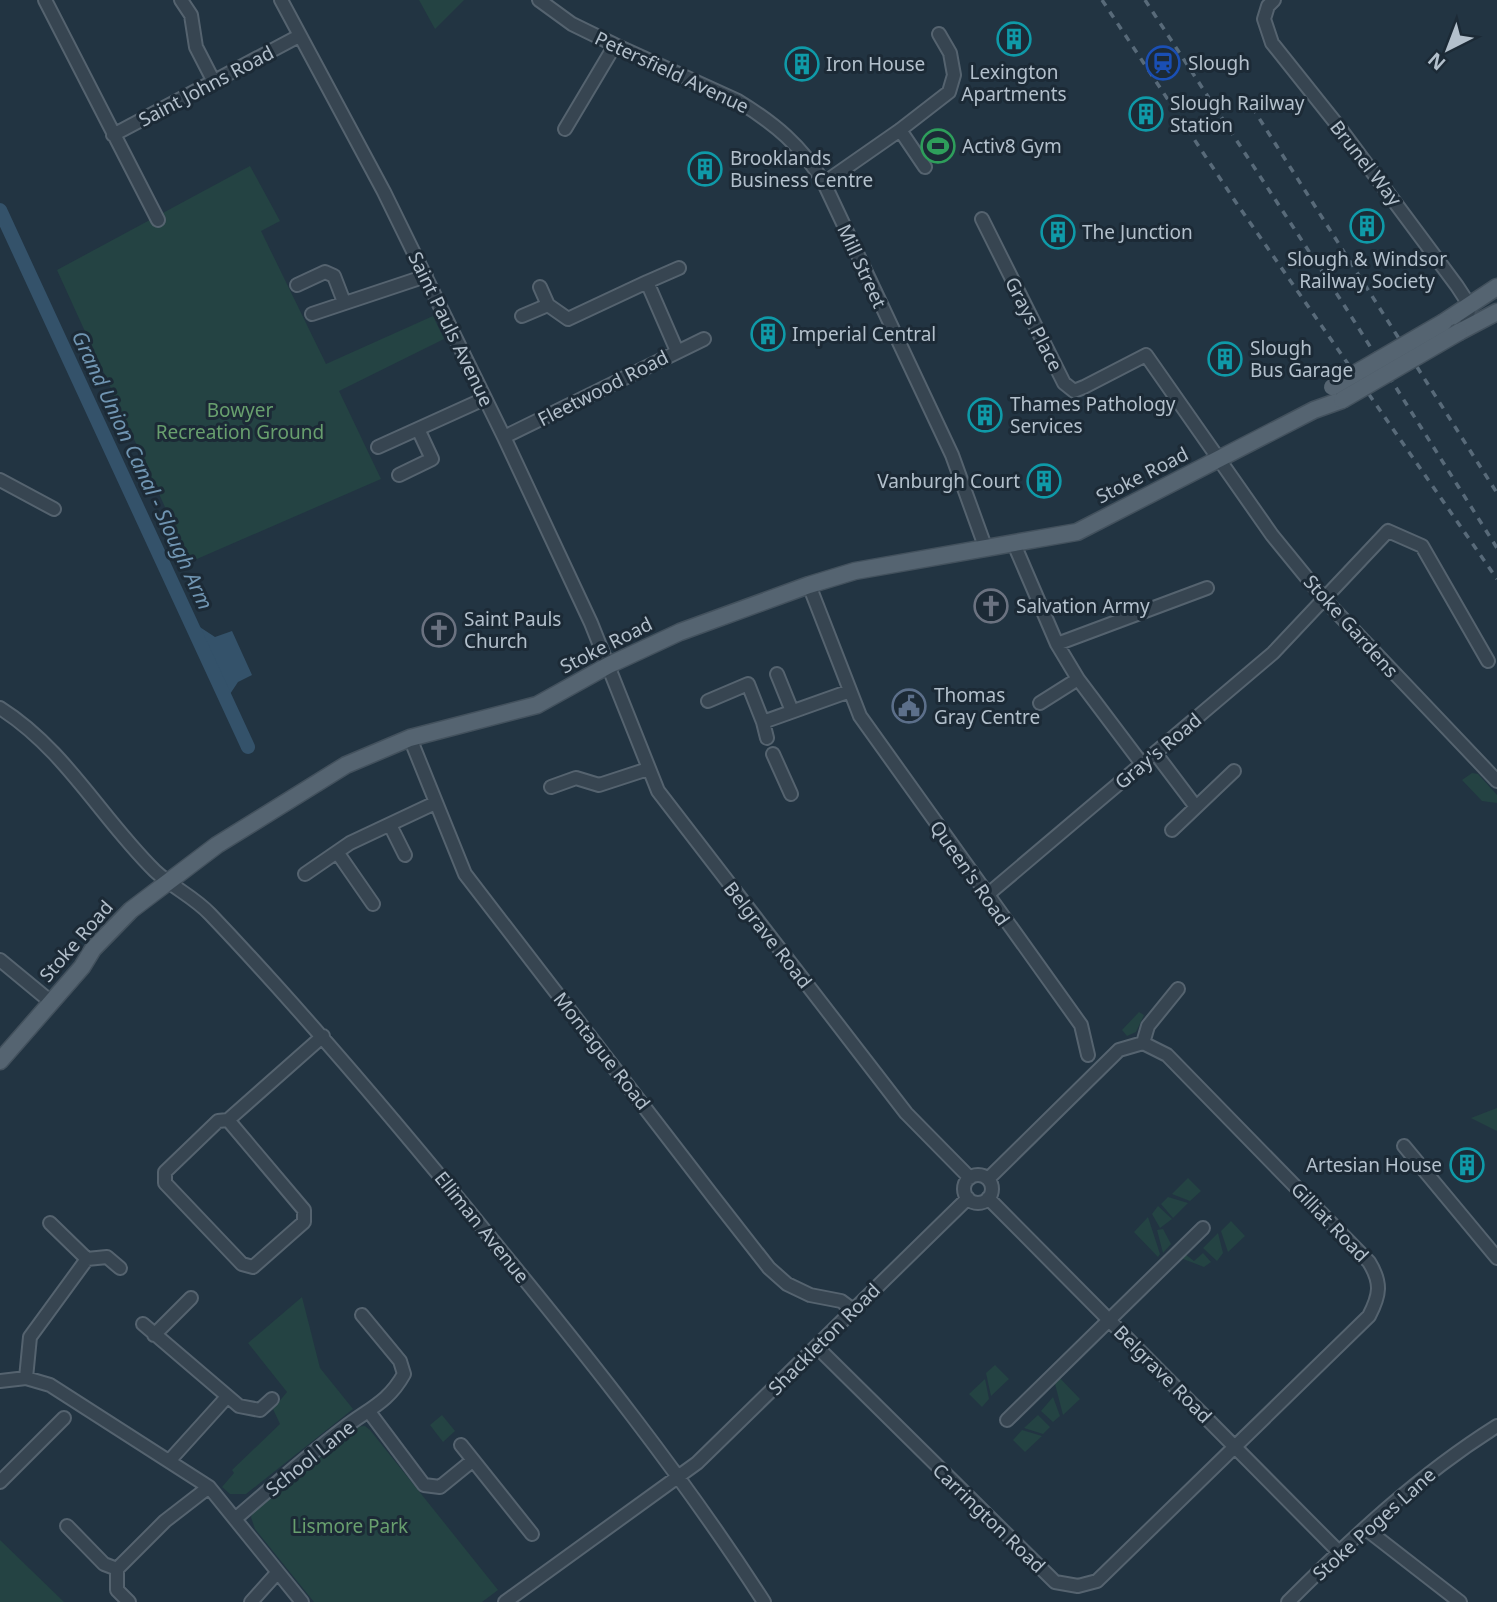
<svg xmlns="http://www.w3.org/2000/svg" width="1497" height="1602" font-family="'Noto Sans',sans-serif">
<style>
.green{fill:#244343}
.water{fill:#34526a}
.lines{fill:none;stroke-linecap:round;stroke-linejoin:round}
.canal{stroke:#34526a;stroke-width:14}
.minor-casing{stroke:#55636f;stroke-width:16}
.major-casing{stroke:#43515d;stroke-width:19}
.minor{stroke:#374551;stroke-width:12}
.major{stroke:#556471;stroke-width:16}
.rail{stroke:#586a79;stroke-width:3.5;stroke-dasharray:7 7;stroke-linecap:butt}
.major-bridge-casing{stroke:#43515d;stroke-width:19;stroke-linecap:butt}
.major-bridge{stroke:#556471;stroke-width:16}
.labels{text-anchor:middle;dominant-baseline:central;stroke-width:6;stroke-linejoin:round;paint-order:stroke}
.poi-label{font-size:19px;fill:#b3c0cc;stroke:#1c2a36;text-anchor:start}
.street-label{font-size:19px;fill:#b3c0cc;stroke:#1c2a36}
.park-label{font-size:19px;fill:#689f6e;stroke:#1c2a36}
.water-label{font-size:21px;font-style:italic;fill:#7095b2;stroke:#1c2a36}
</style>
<rect width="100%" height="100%" fill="#223442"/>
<path class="green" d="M419,0H464L435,29Z
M250,166L280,221L261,231L326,364L433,316L444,339L339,391L381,479L190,562L57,270Z
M1472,773L1478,774L1497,795V803L1482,801L1462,780Z
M1139,1012L1144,1015L1136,1032L1127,1036L1122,1030Z
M1497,1108V1131L1471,1118Z
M1188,1178L1201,1191L1190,1201L1172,1194Z
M1168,1197L1188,1203L1173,1218L1161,1204Z
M1158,1206L1172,1219L1160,1228L1152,1214Z
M1148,1217L1160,1254L1158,1257L1134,1232Z
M1231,1221L1245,1236L1228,1252L1221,1231Z
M1163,1229L1171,1244L1163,1253L1157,1230Z
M1218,1233L1223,1253L1217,1261L1203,1248Z
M1181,1251L1194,1261L1203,1253L1211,1262L1204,1267L1173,1255Z
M302,1297L320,1368L353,1409L246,1494H230L222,1487L234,1473L232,1470L280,1424L273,1409L287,1392L248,1343Z
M995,1365L1009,1379L991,1396L986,1373Z
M1055,1373L1080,1399L1063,1415L1053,1376Z
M985,1379L989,1399L982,1407L969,1394Z
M1053,1397L1060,1416L1053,1422L1041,1411Z
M442,1415L455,1431L443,1442L430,1425Z
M1038,1415L1050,1427L1043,1434L1024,1428Z
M365,1426L370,1430L498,1590L482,1602H314L255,1529L251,1517L255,1506L356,1427Z
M1022,1430L1042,1436L1025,1452L1013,1440Z
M0,1540L64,1602H0Z"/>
<path class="water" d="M189,620L215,637L232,631L252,675L238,682L226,700Z"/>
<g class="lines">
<path class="canal" d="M0,210L248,747"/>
<defs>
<path id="minor" d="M45,0L158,220
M181,0L191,15L196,47L214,82
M281,0L384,192L504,437L591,623L658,791L906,1113L970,1178
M539,0L572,24L615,45L738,101C774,123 802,146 824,183
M1274,0L1268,6L1264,19L1272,43L1339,127L1457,286L1470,306L1465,329
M939,34L950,53L954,75L949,92L900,130L824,183L952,455L986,549
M565,129L615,45
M900,130L925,167
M113,135L299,36
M982,219L1064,383L1074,391L1084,387L1146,355L1272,535L1325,600L1497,781
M647,282L679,268
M297,285L325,272L334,276L344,302
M540,287L548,305
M312,314L426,276
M522,316L548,305L568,319L647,282L677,351
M504,437L704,339
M378,447L484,399
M399,475L432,459L418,429
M0,480L54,509
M1014,544L1057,644L1207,588
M809,585L860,716L1081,1025L1088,1055
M777,674L792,711
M1078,679L1142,764
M708,701L748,684L763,722L850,691
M1040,703L1078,679L1057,644
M0,708C65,749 101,818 155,871C172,887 194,897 210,914C310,1019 403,1130 494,1242C589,1358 683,1476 764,1602
M763,722L767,738
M410,738L465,874L715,1199L769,1268L787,1284L810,1295L841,1301L853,1310
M773,754L791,794
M1156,754L1196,807
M551,787L576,778L599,785L648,769
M390,825L405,855
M1172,830L1234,771
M337,852L373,904
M305,874L350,843L435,803
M986,896L1273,653L1388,531L1422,546L1488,661
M0,960L51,1002
M1143,1043L1148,1026L1178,989
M228,1120L304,1210V1222L253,1267L242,1264L165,1183V1172L218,1121L228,1120L323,1036
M1404,1146L1497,1258
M964 1189a14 14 0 1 1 28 0a14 14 0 1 1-28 0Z
M988,1179L1119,1050L1143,1043
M988,1198L1338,1551
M50,1223L87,1259
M143,1324L239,1406L260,1410L272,1399
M154,1335L191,1298
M817,1347L1055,1582L1078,1586L1097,1581L1369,1316C1380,1295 1382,1283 1369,1262L1167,1055L1143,1043
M26,1378L30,1337L87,1259L107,1257L120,1268
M0,1381L26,1378L50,1385L209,1487L302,1602
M370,1413L424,1485L440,1487L472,1461
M1007,1420L1203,1228
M461,1445L532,1534
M170,1460L226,1398
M0,1482L64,1418
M235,1519C271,1488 307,1456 344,1428C368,1409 388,1403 404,1374L400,1361L362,1315
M67,1526L104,1564L117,1569
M1366,1529L1460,1602
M129,1602L117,1590V1569L165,1521L209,1487
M251,1602L277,1573
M505,1602L697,1463L968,1198
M1288,1602C1353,1537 1419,1475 1497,1426"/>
<path id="major" d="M1444,322L1497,287
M1459,332L1497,312
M0,1061L82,967L93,949L131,910L217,845L346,765L410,738L537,705L609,665L680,632L809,585L855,571L1077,532L1314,410L1342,400"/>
</defs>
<use href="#minor" class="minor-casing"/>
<use href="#major" class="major-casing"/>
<use href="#minor" class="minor"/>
<use href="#major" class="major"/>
<path class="rail" d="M1102,0L1235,201L1497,579
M1145,0L1344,305L1497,548
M1252,107L1497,493"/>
<defs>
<path id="major-bridge" d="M1332,387L1444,322
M1342,400L1459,332"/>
</defs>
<use href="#major-bridge" class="major-bridge-casing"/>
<use href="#major-bridge" class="major-bridge"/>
</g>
<defs>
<symbol id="building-ring" viewBox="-11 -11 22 22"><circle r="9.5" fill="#1c2a36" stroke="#0f9aa8" stroke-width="1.5"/><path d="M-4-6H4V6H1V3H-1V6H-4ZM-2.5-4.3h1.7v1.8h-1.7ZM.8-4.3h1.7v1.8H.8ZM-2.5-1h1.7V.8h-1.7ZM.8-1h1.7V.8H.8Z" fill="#0f9aa8"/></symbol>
<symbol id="station-ring" viewBox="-11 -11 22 22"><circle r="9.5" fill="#1c2a36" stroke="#1a4fb4" stroke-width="1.5"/><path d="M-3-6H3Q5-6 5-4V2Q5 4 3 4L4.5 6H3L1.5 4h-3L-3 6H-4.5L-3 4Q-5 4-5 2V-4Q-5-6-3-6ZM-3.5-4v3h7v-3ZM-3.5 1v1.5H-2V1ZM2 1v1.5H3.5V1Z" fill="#1a4fb4"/></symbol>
<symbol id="stadium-ring" viewBox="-11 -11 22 22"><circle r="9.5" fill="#1c2a36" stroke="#2e9e5b" stroke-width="1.5"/><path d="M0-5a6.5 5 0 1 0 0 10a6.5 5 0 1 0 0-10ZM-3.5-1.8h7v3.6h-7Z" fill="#2e9e5b"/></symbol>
<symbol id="church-ring" viewBox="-11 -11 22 22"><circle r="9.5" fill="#1c2a36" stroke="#6b7280" stroke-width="1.5"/><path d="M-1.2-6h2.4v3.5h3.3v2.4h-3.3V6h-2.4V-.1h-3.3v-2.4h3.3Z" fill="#6b7280"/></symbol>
<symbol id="civic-ring" viewBox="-11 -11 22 22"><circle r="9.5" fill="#1c2a36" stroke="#5c6f8a" stroke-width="1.5"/><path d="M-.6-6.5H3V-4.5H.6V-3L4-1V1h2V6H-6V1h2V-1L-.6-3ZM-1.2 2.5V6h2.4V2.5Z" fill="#5c6f8a"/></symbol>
</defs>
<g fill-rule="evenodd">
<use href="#building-ring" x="995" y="20" width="38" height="38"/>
<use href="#station-ring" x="1144" y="44" width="38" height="38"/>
<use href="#building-ring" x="783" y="45" width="38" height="38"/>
<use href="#building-ring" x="1127" y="95" width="38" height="38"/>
<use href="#stadium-ring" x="919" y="127" width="38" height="38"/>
<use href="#building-ring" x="686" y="150" width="38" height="38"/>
<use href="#building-ring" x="1348" y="207" width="38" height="38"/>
<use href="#building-ring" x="1039" y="213" width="38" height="38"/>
<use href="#building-ring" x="749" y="315" width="38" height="38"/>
<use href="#building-ring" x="1206" y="340" width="38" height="38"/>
<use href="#building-ring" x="966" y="396" width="38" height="38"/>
<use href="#building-ring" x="1025" y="462" width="38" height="38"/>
<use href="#church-ring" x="972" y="587" width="38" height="38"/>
<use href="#church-ring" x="420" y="611" width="38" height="38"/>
<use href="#civic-ring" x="890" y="687" width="38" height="38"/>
<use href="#building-ring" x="1448" y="1146" width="38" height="38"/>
</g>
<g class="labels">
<g class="poi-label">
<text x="1188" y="63">Slough</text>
<text x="826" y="64">Iron House</text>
<text x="1014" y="72" text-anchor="middle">Lexington<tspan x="1014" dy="22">Apartments</tspan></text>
<text x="1170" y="103">Slough Railway<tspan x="1170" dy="22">Station</tspan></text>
<text x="962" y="146">Activ8 Gym</text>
<text x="730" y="158">Brooklands<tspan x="730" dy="22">Business Centre</tspan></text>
<text x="1082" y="232">The Junction</text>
<text x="1367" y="259" text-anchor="middle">Slough &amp; Windsor<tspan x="1367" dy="22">Railway Society</tspan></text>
<text x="792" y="334">Imperial Central</text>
<text x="1250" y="348">Slough<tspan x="1250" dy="22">Bus Garage</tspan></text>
<text x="1010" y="404">Thames Pathology<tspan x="1010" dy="22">Services</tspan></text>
<text x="1020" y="481" text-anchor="end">Vanburgh Court</text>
<text x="1016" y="606">Salvation Army</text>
<text x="464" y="619">Saint Pauls<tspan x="464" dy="22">Church</tspan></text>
<text x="934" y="695">Thomas<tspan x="934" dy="22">Gray Centre</tspan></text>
<text x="1442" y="1165" text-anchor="end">Artesian House</text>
</g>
<g class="street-label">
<text transform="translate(672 72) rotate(25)">Petersfield Avenue</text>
<text transform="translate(206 86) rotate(-28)">Saint Johns Road</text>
<text transform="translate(1366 163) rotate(52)">Brunel Way</text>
<text transform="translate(862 266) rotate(65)">Mill Street</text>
<text transform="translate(1034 324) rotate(63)">Grays Place</text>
<text transform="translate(451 329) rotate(64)">Saint Pauls Avenue</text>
<text transform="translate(603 388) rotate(-27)">Fleetwood Road</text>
<text transform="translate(1142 475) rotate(-27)">Stoke Road</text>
<text transform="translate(1351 626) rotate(48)">Stoke Gardens</text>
<text transform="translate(606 645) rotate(-27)">Stoke Road</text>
<text transform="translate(1158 751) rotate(-40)">Gray's Road</text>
<text transform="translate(970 873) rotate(55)">Queen's Road</text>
<text transform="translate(768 935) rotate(52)">Belgrave Road</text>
<text transform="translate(76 941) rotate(-49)">Stoke Road</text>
<text transform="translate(602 1051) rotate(52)">Montague Road</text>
<text transform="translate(1330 1222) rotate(46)">Gilliat Road</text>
<text transform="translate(482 1227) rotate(51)">Elliman Avenue</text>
<text transform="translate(824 1339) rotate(-45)">Shackleton Road</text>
<text transform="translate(1163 1374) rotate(45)">Belgrave Road</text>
<text transform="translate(310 1458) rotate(-39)">School Lane</text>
<text transform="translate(989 1518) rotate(44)">Carrington Road</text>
<text transform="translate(1374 1524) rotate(-42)">Stoke Poges Lane</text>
</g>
<g class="park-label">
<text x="240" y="410">Bowyer<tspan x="240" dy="22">Recreation Ground</tspan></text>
<text x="350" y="1526">Lismore Park</text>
</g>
<g class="water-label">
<text transform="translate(143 470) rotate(65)">Grand Union Canal - Slough Arm</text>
</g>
</g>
<g transform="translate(1448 49) rotate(222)" stroke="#1c2a36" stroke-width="5" paint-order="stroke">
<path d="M0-5L12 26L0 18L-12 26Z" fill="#b3c0cc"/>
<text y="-10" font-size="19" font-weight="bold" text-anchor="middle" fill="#b3c0cc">N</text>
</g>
</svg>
